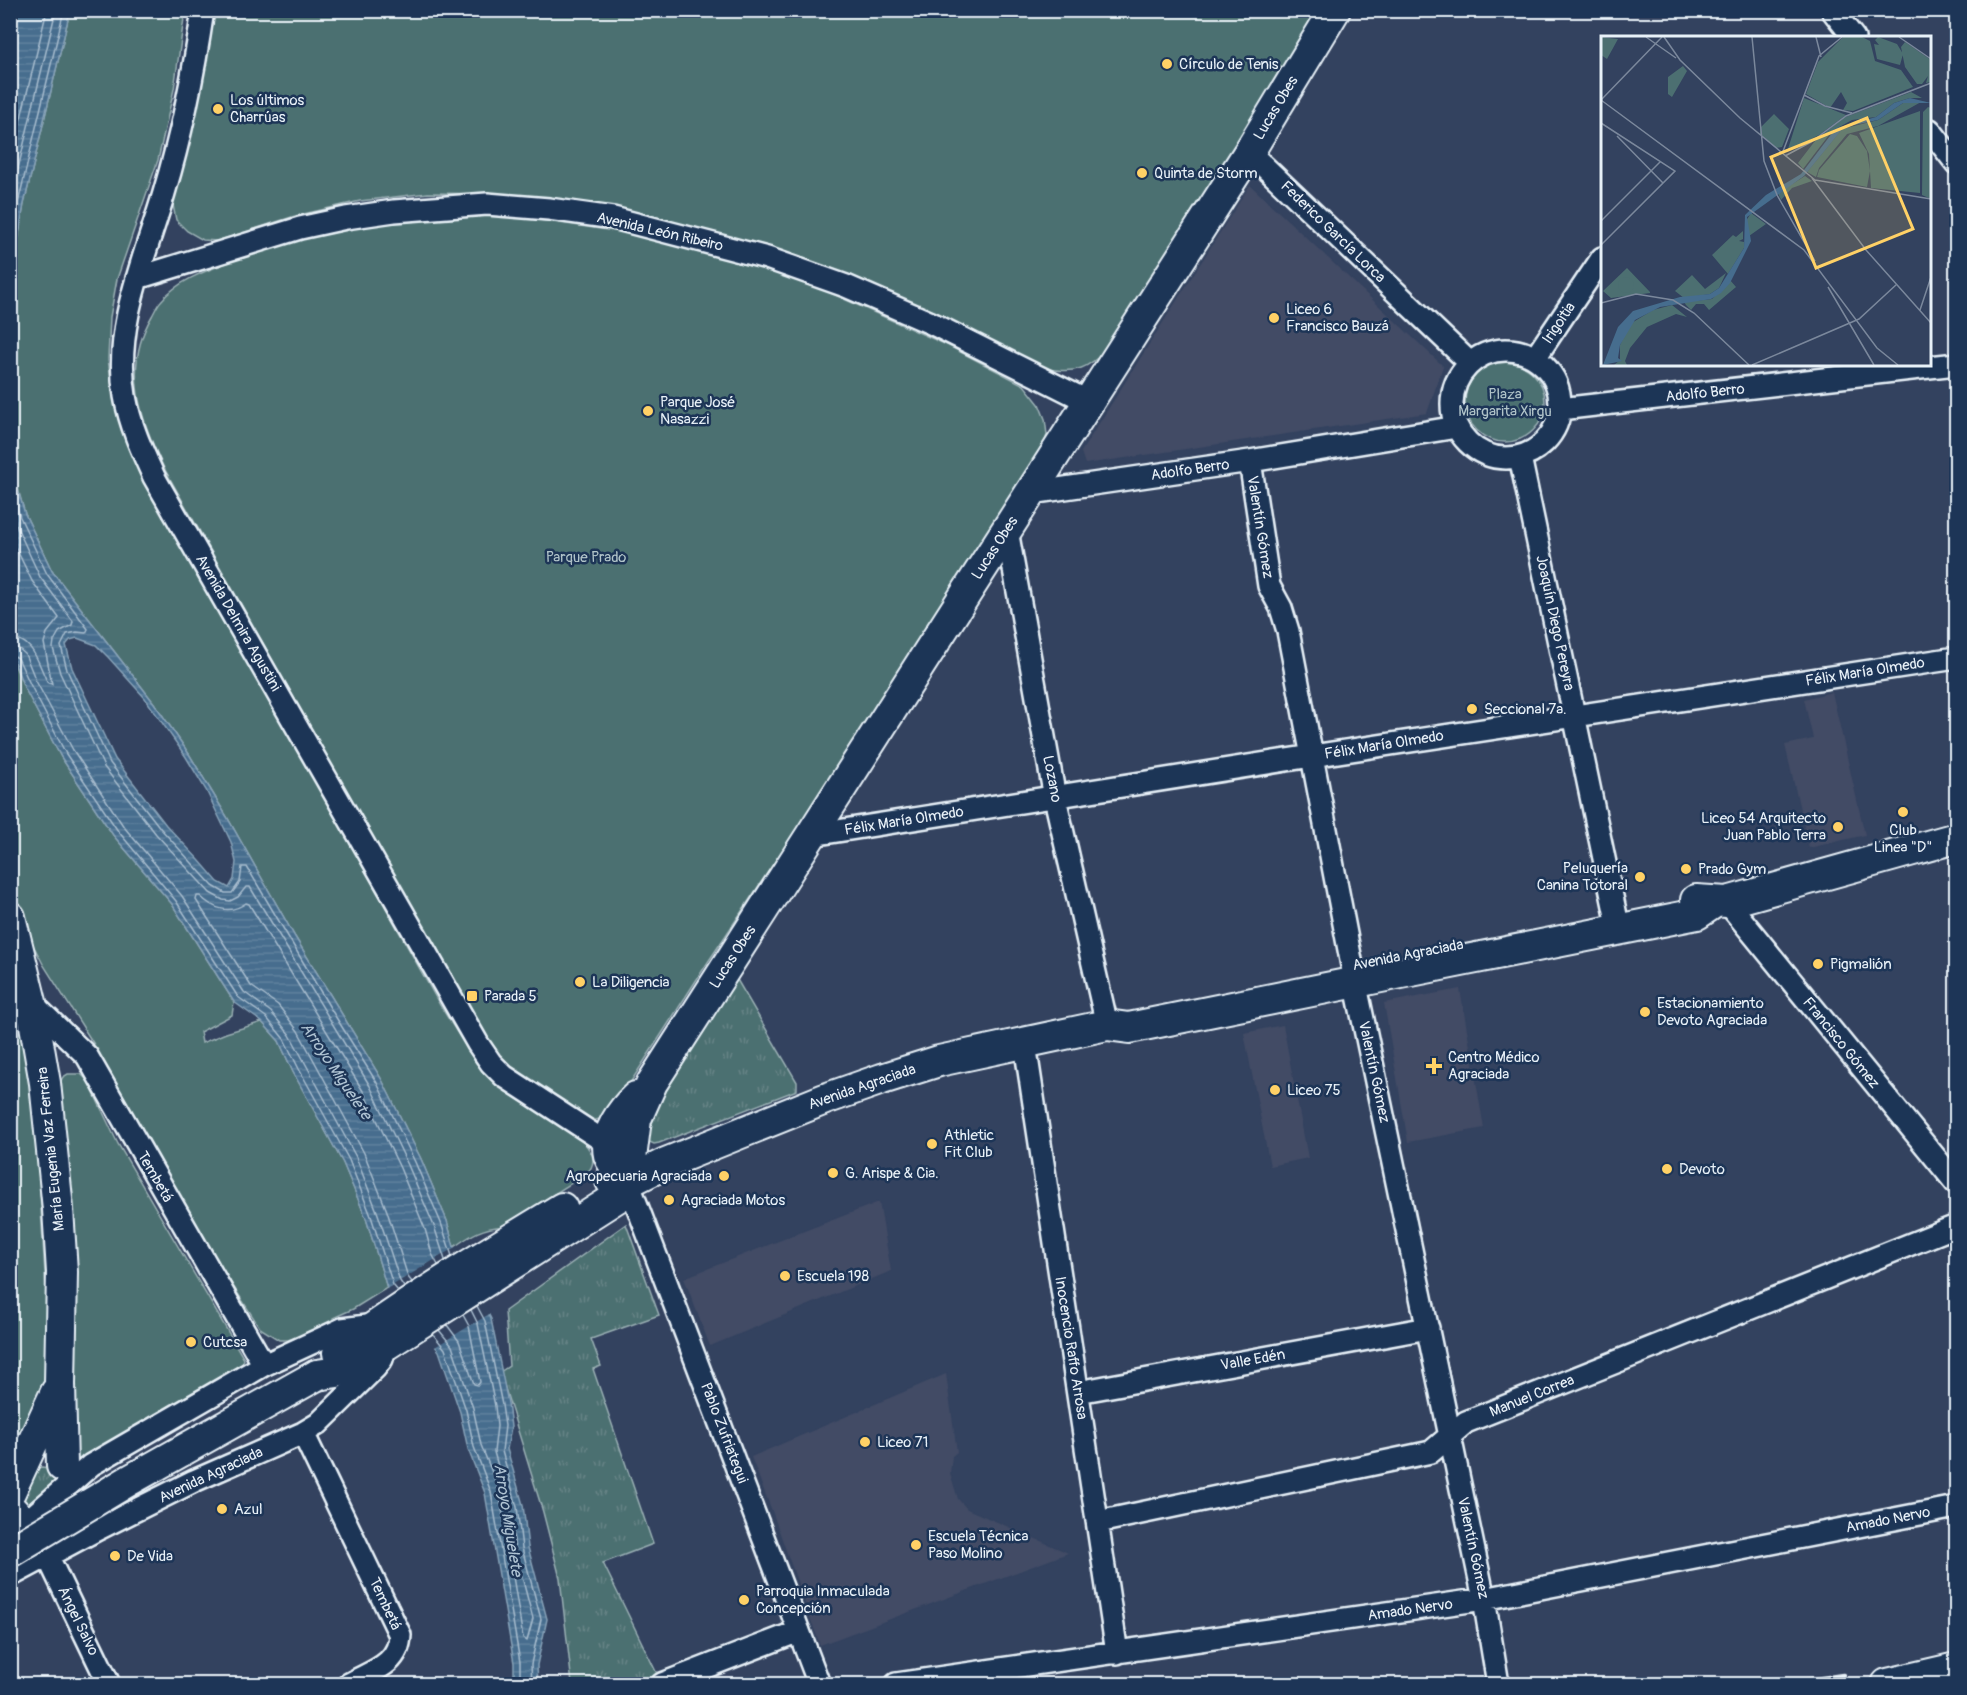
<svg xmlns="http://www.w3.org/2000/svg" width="1967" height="1695" font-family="Pangolin,sans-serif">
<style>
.built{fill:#424b65}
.grass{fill:url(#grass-tufts);stroke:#9ab0b4;stroke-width:1.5}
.park{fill:#4c6f71;stroke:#9ab0b4;stroke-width:1.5}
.water{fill:url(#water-rules);stroke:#87a2b8;stroke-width:1.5;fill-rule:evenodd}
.pier{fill:#33425f}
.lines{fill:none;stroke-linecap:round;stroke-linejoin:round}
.shore{stroke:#a7bcce;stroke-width:1.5}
.street-casing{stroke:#e8f1f8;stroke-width:26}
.secondary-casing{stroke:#e8f1f8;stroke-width:34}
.street{stroke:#1d3557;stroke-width:21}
.secondary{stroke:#1d3557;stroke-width:30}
.rail{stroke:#e8f1f8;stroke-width:4.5}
.secondary-bridge-casing{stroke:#e8f1f8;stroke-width:34;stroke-linecap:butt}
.secondary-bridge{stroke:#1d3557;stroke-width:30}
.poi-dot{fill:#ffd166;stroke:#1d3557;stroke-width:2}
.labels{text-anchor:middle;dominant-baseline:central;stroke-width:5;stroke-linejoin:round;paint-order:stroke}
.poi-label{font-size:15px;fill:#e8f1f8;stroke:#1d3557;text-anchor:start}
.street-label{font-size:15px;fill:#e8f1f8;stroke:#1d3557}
.park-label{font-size:15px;fill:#b1c4c9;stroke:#1d3557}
.water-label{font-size:16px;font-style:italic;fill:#afc3d3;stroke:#1d3557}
.inset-road{fill:none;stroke:#7b889c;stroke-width:1.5}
.view{fill:#ffd166;fill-opacity:0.15;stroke:#ffd166;stroke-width:3}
.inset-edge{fill:none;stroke:#e8f1f8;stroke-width:3}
</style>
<defs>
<pattern id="grass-tufts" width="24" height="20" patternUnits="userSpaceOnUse" patternTransform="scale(1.5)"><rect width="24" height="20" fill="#4c6f71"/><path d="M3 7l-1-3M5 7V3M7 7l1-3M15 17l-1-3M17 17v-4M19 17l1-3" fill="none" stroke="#668486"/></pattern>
<pattern id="water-rules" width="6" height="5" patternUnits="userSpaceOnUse" patternTransform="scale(1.5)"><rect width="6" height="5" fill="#466d8e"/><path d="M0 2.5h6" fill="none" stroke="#61829f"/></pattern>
</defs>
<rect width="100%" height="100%" fill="#33425f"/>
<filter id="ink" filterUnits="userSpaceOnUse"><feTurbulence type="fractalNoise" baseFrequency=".0167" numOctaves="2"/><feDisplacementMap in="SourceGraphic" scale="12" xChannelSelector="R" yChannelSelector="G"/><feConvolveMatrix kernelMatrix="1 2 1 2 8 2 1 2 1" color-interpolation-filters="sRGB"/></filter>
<g filter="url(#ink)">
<path class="built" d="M1250,185L1443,366L1427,413L1085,464L1081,452Z
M1832,692L1865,835L1809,848L1785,745L1813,739L1804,699Z
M1460,989L1484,1128L1408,1142L1384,1003Z
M1283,1025L1308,1158L1270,1166L1244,1033Z
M879,1202L891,1271L710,1346L684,1278Z
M946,1374L957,1452L952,1456L950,1473L958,1499L967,1509L1068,1553L820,1645L772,1511L751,1457Z"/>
<path class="grass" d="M736,978L797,1082V1090L659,1143L654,1144L645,1140L641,1119Z
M626,1224L659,1315L591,1339L601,1366L593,1369L653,1544L603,1563L662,1684H572L560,1578L543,1512L500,1372L509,1366L505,1311Z
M42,1467L49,1468L58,1479L27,1506L22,1503L18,1488L36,1468Z"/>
<path class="park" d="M70,11H185L174,89L158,160L117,279L110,317L108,359L115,408L127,444L142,477L222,620L274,707L440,1005L476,1063L506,1092L579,1138C590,1148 600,1161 586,1174L504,1226C482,1228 472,1234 454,1247L447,1221L421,1159L382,1080L295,937L227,817L189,754L154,703L52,571L25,514L11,464V282L24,204Z
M211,11H1320L1110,346C1088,369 1076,375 1044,368L767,249L702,230L631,213L492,194L428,193L360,201L295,216L217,241L203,240L187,231L176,220L172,200Z
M492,215L539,220L635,234L759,267L824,290L949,346L1024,385L1039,404L1045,419L1047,435L1041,452L887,693L708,962L621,1097L604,1118L591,1121L507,1066L489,1048L418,917L164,468C140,419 122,367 152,316C155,311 157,305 161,301C178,280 208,270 232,261C292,239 355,224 419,217C443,215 468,216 492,215Z
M1465 402a40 40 0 1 1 80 0a40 40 0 1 1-80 0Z
M10,654L24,687L61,757L113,835L172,904L234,1002L232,1015L200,1032L202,1043L226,1033L262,1022L279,1041L293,1072L343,1163L366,1218L387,1288L353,1309L333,1318V1324L288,1340H279L260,1328L224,1272L93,1043L43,964L29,937L11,889Z
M10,986L29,1077L38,1160L48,1323L47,1384L26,1434L11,1443Z
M68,1074H81L88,1081L118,1144L244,1359L241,1367L86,1459L79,1460L73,1456L59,1084L63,1077Z"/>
<path class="water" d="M11,10L70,11L24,204L11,282Z
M10,464L25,514L52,571L154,703L189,754L227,817L295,937L382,1080L421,1159L447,1221L454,1247L491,1319L508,1403L511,1427L507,1449L523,1505L528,1547L547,1619L537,1665L538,1684H514V1663L485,1493L468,1449L460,1412L439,1351L387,1288L366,1218L343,1163L293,1072L279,1041L262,1022L234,1002L172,904L113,835L61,757L24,687L11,654ZM77,638L96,645L108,657L145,698L186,757L206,790L231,842L236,862L234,879L229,888L218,882L199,860L166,825L115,759L72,668L66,645L70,640Z"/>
<path class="pier" d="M457,1246L491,1313L433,1348L385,1290Z"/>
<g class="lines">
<path class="shore" d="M10,163L47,10
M10,202L56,10
M10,247L18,203L64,10
M10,485L20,517L47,574L88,629L86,633L77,632L67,634L61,646L67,670L110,763L161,829L213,886L225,893H232L240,882L242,867H247L332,1011L377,1083L415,1162L441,1223L452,1256
M10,512L40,577L73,621L72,625L59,632L54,641L53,648L60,673L104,767L156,834L210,893L223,900L230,901L238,897L246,887H250L370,1086L408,1165L434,1226L445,1260
M10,536L32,581L59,618L47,633L44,643L52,684L48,683C38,665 35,639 10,638
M10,647L18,648L25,654L36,681L73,750L124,827L182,896L244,992L271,1012L290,1035L356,1157L378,1214L400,1281L404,1287
M10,654L18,658L30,684L66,754L118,831L176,901L238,997L266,1017L284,1039L299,1069L349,1160L371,1216L393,1285L398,1291
M412,1282L408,1277L387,1211L364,1153L298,1031L278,1005L251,986L196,900L197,896H200C213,909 230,915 246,903L249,904L363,1091L400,1168L425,1229L432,1254L438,1265
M477,1306L485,1321L502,1405L505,1426L502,1451L517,1507L522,1548L541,1619L531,1664L532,1684
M447,1325L459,1341L474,1384L478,1385L480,1382L469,1326L463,1315
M439,1330L452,1346L473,1408L481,1445L499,1490L523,1638L527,1641L533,1619L515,1550L510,1508L494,1452L497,1426L495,1406L478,1324L471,1310
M433,1334L445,1349L466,1410L474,1447L491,1492L520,1662V1684"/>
<defs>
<path id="street" d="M203,10C194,72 182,133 164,193C145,258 113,327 125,396C130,425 142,451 154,477L478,1044L491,1063L504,1076L608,1144
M1832,10L1854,38
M1930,130L1956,163
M1249,152L1470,363
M137,278L300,228L346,218L394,211L487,204L549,209L613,218L767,258L846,286L931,323L1089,402
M1452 404a54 54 0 1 1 108 0a54 54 0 1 1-108 0Z
M1535,358L1602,258
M1560,409L1956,364
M1520,457L1619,930
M1250,461L1269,586L1281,608L1288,631L1355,981L1484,1599L1498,1684
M1031,493L1250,461L1457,427
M1007,530L1055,798L1107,1025
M812,835L1312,756L1956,658
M1727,902L1956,1183
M31,1002L87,1056L264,1365
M1025,1044L1117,1653
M628,1182L819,1684
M1078,1392L1428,1328
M303,1433L400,1635C399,1665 372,1671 349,1684
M1098,1522L1431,1452L1466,1422L1956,1226
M16,1531L91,1465L264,1365L342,1329L375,1325
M41,1547L48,1557L109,1684
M10,1576L98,1529L194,1481L303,1433L318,1424L375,1368L382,1359L386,1345
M662,1684L799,1631
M896,1684L1484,1599L1956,1507"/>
<path id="secondary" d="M1696,900L1727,902L1956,838
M10,917L31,1002L45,1083L58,1209L62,1272L60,1384L62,1466
M611,1181L628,1182L666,1163L825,1099L882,1079L939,1061L1107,1025L1129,1028C1318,989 1508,952 1697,914L1715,902
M628,1182C622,1174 612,1165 609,1155C604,1134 622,1110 636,1097
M338,1353C410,1300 486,1254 562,1208
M317,1375L337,1372L387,1344L619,1196L628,1182L636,1119L652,1083L1249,152L1335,10
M10,1492L56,1392
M10,1508L25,1524
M1887,1684L1956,1668"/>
</defs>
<use href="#street" class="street-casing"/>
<use href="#secondary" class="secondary-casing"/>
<use href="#street" class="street"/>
<use href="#secondary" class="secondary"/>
<path class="rail" d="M1780,1684L1843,1675"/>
<defs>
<path id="secondary-bridge" d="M10,1552L130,1480L317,1375"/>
</defs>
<use href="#secondary-bridge" class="secondary-bridge-casing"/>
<use href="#secondary-bridge" class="secondary-bridge"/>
</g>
</g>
<g class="poi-dot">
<circle cx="1167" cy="64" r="6"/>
<circle cx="218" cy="109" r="6"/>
<circle cx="1142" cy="173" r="6"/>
<circle cx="1274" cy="318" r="6"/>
<circle cx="648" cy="411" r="6"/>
<circle cx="1472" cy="709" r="6"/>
<circle cx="1903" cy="812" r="6"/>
<circle cx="1838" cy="827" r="6"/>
<circle cx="1686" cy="869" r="6"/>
<circle cx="1640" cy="877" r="6"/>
<circle cx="1818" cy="964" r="6"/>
<circle cx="580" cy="982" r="6"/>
<rect x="466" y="990" width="12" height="12" rx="3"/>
<circle cx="1645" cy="1012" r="6"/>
<path d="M1431 1057h6v6h6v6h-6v6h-6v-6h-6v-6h6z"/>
<circle cx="1275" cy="1090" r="6"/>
<circle cx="932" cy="1144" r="6"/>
<circle cx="1667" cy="1169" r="6"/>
<circle cx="833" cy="1173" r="6"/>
<circle cx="724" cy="1176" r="6"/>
<circle cx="669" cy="1200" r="6"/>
<circle cx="785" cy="1276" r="6"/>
<circle cx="191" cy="1342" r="6"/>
<circle cx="865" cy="1442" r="6"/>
<circle cx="222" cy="1509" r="6"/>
<circle cx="916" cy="1545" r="6"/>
<circle cx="115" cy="1556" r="6"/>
<circle cx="744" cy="1600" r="6"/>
</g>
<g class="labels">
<g class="poi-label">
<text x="1179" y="64">Círculo de Tenis</text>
<text x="230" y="100">Los últimos<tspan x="230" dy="17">Charrúas</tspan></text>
<text x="1154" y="173">Quinta de Storm</text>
<text x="1286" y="309">Liceo 6<tspan x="1286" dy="17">Francisco Bauzá</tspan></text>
<text x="660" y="402">Parque José<tspan x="660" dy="17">Nasazzi</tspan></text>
<text x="1484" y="709">Seccional 7a.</text>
<text x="1826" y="818" text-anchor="end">Liceo 54 Arquitecto<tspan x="1826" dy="17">Juan Pablo Terra</tspan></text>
<text x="1903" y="830" text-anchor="middle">Club<tspan x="1903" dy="17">Linea "D"</tspan></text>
<text x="1628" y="868" text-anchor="end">Peluquería<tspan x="1628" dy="17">Canina Totoral</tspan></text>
<text x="1698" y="869">Prado Gym</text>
<text x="1830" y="964">Pigmalión</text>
<text x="592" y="982">La Diligencia</text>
<text x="484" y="996">Parada 5</text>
<text x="1657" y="1003">Estacionamiento<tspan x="1657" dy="17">Devoto Agraciada</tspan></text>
<text x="1448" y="1057">Centro Médico<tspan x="1448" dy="17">Agraciada</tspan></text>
<text x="1287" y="1090">Liceo 75</text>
<text x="944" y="1135">Athletic<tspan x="944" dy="17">Fit Club</tspan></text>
<text x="1679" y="1169">Devoto</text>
<text x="845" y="1173">G. Arispe &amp; Cia.</text>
<text x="712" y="1176" text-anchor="end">Agropecuaria Agraciada</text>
<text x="681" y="1200">Agraciada Motos</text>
<text x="797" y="1276">Escuela 198</text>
<text x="203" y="1342">Cutcsa</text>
<text x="877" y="1442">Liceo 71</text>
<text x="234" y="1509">Azul</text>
<text x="928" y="1536">Escuela Técnica<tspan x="928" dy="17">Paso Molino</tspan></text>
<text x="127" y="1556">De Vida</text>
<text x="756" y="1591">Parroquia Inmaculada<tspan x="756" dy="17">Concepción</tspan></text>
</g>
<g class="street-label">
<text transform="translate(1276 108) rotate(-59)">Lucas Obes</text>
<text transform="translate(660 232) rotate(13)">Avenida León Ribeiro</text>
<text transform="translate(1333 232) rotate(44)">Federico García Lorca</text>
<text transform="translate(1559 323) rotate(-56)">Irigoitia</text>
<text transform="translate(1705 393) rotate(-6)">Adolfo Berro</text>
<text transform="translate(1190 470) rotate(-8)">Adolfo Berro</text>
<text transform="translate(1260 527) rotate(81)">Valentín Gómez</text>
<text transform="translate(995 548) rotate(-57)">Lucas Obes</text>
<text transform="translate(238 623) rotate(60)">Avenida Delmira Agustini</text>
<text transform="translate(1555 623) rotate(78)">Joaquín Diego Pereyra</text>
<text transform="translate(1865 672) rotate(-9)">Félix María Olmedo</text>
<text transform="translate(1384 745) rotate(-9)">Félix María Olmedo</text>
<text transform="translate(1052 779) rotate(79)">Lozano</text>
<text transform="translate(904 821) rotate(-9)">Félix María Olmedo</text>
<text transform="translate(1408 955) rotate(-11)">Avenida Agraciada</text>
<text transform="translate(733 957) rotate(-57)">Lucas Obes</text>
<text transform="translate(1841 1043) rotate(51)">Francisco Gómez</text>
<text transform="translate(1374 1072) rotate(78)">Valentín Gómez</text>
<text transform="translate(862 1087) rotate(-19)">Avenida Agraciada</text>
<text transform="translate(51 1149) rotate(-96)">María Eugenia Vaz Ferreira</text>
<text transform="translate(155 1177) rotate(60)">Tembetá</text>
<text transform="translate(1071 1348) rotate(81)">Inocencio Raffo Arrosa</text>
<text transform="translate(1253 1360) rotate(-10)">Valle Edén</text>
<text transform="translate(1532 1396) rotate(-22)">Manuel Correa</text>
<text transform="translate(724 1433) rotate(69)">Pablo Zufriategui</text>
<text transform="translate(211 1475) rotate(-25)">Avenida Agraciada</text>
<text transform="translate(1888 1520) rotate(-11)">Amado Nervo</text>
<text transform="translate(1473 1548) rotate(78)">Valentín Gómez</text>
<text transform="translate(385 1604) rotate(65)">Tembetá</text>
<text transform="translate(1410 1610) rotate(-8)">Amado Nervo</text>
<text transform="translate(78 1621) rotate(64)">Ángel Salvo</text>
</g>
<g class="park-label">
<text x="1505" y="394">Plaza<tspan x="1505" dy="17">Margarita Xirgu</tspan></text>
<text x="586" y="557">Parque Prado</text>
</g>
<g class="water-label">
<text transform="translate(336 1071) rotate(56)">Arroyo Miguelete</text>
<text transform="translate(508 1520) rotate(81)">Arroyo Miguelete</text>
</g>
</g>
<g transform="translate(1601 36)">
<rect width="330" height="330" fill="#33425f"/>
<path d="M204,140L211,145L191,152L180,164L177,157ZM150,177L165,188L148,200L145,185ZM142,195V203L138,205L143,206V212L127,238L111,219L132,199L135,201ZM26,232L49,256V257L10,262L2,255ZM125,237L118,252L109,258L83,262L74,255L91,239L104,253ZM129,244L135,251L108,274L103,268H95L90,274L85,269L83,266L111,263ZM71,269L86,281L75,278L46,291L29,312L24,325L26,329H13L19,324V309L29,288L52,274Z" fill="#4c6f71"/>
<path d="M0,1L17,3L6,23L0,19ZM242,1H261L269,5L274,25L300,34L312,51L252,75L242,74L246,67L240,56L229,72L205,58L217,26ZM277,1L296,8L302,18L299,29L276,23L273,8L278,9L274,4ZM304,6L330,24V46L325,47L327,40L321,48H316L304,31L300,11ZM82,30L86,35L71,61L67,58V41ZM310,56L321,62H309L293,67L275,81L251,84L231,95L202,133L197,127L214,105L242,82ZM203,62L245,79L218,99L186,116ZM320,66L277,90L246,98L218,132L215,141L206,136L241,93L277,84L302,67ZM327,71L330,72V163L321,159L322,76ZM319,75V157L270,152L268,118L258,97ZM173,78L188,93L181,111L175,112L159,98V92ZM249,98L256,100L266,115L269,135L266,151L216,141L218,134ZM17 249a8 8 0 1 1 16 0a8 8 0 1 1-16 0Z" fill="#4c6f71"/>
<path d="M309,62L330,67H302L277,84L243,91L203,140L146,181L150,205L129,247L120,257L110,263L59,271L34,284L19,309L17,322L21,325L2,329L17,291L32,275L79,261L109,258L118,252L143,212L144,179L165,159L200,138L235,92L275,81L293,67Z" fill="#466d8e"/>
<path class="inset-road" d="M45,1L75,22M63,1L79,24L139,82L214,144M151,1L163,125L176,159L214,225M215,1L220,21M298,1L330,23M203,59L224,70L251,77M0,64L203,214L276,312L297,329M0,64L61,1M0,87L74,135L0,209M16,100L62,147M181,118L218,20L241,1M184,120L210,106L245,80L330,47M211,142L265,214L330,287M214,144L330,163M0,185L59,126M227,251L273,329M0,267L35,258L72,264L93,277L148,329M319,274L330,241M151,329L258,283L296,248"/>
<path class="view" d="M266,82L312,193L215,232L170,121Z"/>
<rect width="330" height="330" class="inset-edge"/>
</g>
<rect width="1967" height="1695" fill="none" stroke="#1d3557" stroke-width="36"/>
<rect x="18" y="18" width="1931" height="1659" fill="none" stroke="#e8f1f8" stroke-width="2" filter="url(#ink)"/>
</svg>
